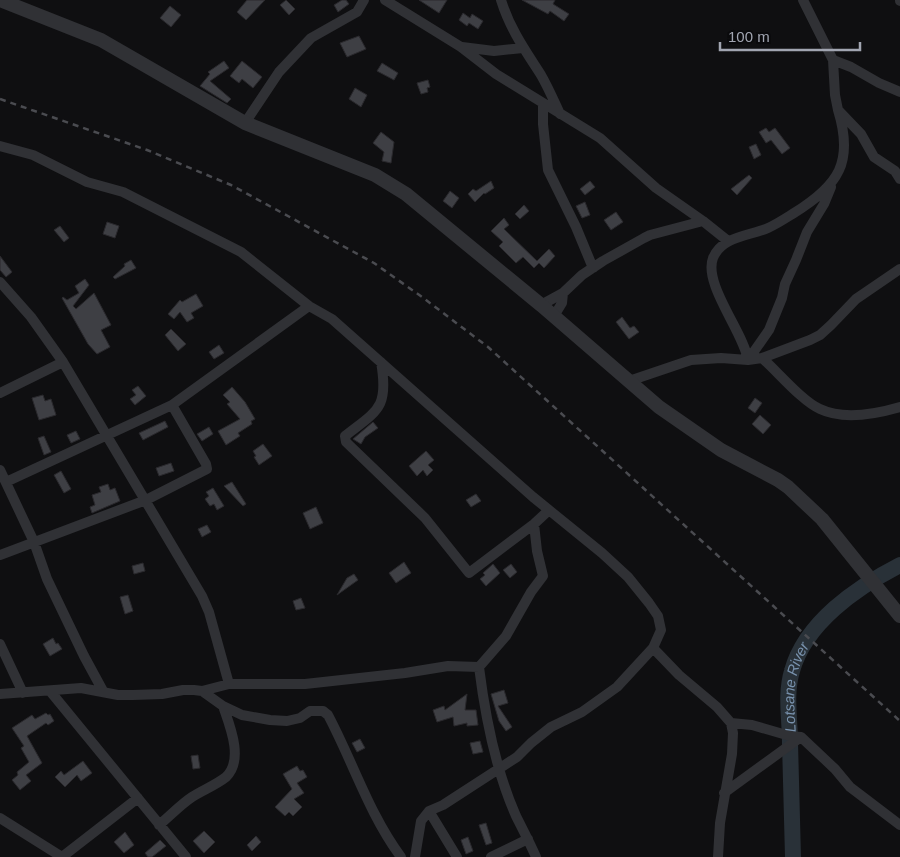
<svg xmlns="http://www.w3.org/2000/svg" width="900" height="857" font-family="Helvetica,sans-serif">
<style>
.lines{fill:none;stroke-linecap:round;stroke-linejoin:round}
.river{stroke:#293138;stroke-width:16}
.building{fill:#3e3f44;stroke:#2a292d}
.minor{stroke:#303135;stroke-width:10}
.tertiary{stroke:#303135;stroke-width:14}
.rail{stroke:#4a4b50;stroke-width:2.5;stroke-dasharray:6 5;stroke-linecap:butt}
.labels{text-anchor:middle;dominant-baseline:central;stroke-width:4;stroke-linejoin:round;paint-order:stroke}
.water-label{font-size:15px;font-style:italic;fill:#7891ac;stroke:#0a0a0c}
</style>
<rect width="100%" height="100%" fill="#0f0f11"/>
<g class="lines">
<path class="river" id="s1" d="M793,857C792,819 791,781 790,743C790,719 785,694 792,671C805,623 857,587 900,565"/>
</g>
<path class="building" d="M247,0H265L246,20L237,12Z
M286,0L295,9L289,15L280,5Z
M342,0H346L349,4L338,12L334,5Z
M419,0H447L439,13Z
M522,0H555L553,4L569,14L564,21L550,11L548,14Z
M170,6L181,15L171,27L160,18Z
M463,13L470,18L472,14L483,21L478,29L469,23L467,26L459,20Z
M359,36L366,49L347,57L340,43Z
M224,61L229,68L210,81L231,99L227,103L200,86L210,74L208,72Z
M242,61L262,77L253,88L242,79L239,83L230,76Z
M382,63L398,73L394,80L377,71Z
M428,80L430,87L427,88L428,92L421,94L417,83Z
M355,88L367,95L361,107L349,99Z
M766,128L769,132L775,128L790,148L782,154L771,140L766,143L759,132Z
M381,132L394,142L391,163L382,161L384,152L373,143Z
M756,144L761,155L754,159L749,147Z
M749,175L752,178L737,195L731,189Z
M491,181L494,188L485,194L484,193L475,202L468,194L473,189L476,191Z
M590,181L595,187L585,195L580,189Z
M450,191L459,198L452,208L443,201Z
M585,202L590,215L582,218L576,206Z
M524,205L529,211L520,219L515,214Z
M616,212L623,222L611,230L604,220Z
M504,218L509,225L504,229L537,261L549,249L555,256L544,268L539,263L534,268L523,257L516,263L499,246L503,242L491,231Z
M107,222L119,226L115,238L103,234Z
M60,226L69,238L64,242L54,230Z
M0,256L12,272L6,277L0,270Z
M131,260L136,268L115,279L113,277L125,266L124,264Z
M85,279L89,285L73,306L76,309L94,293L111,325L101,330L110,347L97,354L88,344L62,298L63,297L67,300L79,293L75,286Z
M196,294L203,306L191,313L194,318L187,322L180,312L174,319L168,314L180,300L182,302Z
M622,317L630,328L634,326L639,332L629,339L616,322Z
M171,329L186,344L178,351L165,335Z
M219,345L224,353L214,359L209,352Z
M138,386L146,396L135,405L130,399L136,395L132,390Z
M232,387L245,402L255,419L251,421L252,424L238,433L240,436L226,445L218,431L240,419L227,404L230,402L223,395Z
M43,395L45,401L51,399L56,415L39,420L32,398Z
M755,398L762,403L755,413L748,408Z
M760,415L771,425L763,434L752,424Z
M165,421L168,427L143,440L139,433Z
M373,422L378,428L365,437L361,444L353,439Z
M209,427L213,434L202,441L197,434Z
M76,431L80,439L71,443L67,435Z
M44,436L51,452L44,455L38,438Z
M263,444L272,456L259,465L254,457L256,456L253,451Z
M426,451L434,460L428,465L433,470L427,476L423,470L417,476L409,466Z
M171,463L174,471L159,476L156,468Z
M61,471L71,489L64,493L54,475Z
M232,482L246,504L243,506L224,486Z
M108,484L110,490L115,488L120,501L92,513L90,507L95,505L92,495L101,492L99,487Z
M213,488L224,506L217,510L214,504L210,506L205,499L209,496L206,492Z
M476,494L481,501L471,507L466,500Z
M316,507L323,523L310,529L303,513Z
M207,525L211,532L202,537L198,529Z
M404,562L411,573L396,583L389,573Z
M143,563L145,571L134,574L132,566Z
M493,564L500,573L486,586L480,579L485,575L483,573Z
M511,564L517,572L510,578L503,570Z
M354,574L358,580L337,595L347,578Z
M128,595L133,611L125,614L120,597Z
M301,598L305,608L296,610L293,601Z
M53,638L56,644L58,643L62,649L50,656L43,644Z
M504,690L508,703L498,706L512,727L506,731L499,721L491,694Z
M467,694L465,710H476L478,725L467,726V723L454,726L453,717L437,722L433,710L444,706L445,710Z
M46,713L48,715L50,714L54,721L48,725L46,723L27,736L42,763L26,775L31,781L20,790L12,780L18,775L17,772L29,762L21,748L24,746L12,728L32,715L35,719Z
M360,739L365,748L357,752L352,743Z
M480,741L483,752L473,754L470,743Z
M198,755L200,768L193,769L191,756Z
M83,761L92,773L81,781L77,775L65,787L55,777L61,771L64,775Z
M297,766L300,771L303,770L307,777L297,783L304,793L294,799L302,807L293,816L289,812L285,816L275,807L292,789L283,774Z
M486,823L492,843L486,845L479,825Z
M204,831L215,842L204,853L193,841Z
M125,832L134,845L124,853L114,842Z
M256,836L261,842L252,851L247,845Z
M468,837L473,851L466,854L461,840Z
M160,840L166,846L152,857H148L145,853Z"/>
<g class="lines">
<path class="minor" d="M385,0L461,47L496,74L600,138L656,188L703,221L728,241
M501,0C510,29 525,50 541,75C548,87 554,101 560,114
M803,0L833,60L835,95L838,110L861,134L874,157L895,171L900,179
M900,0V1
M462,47L494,51L523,48
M833,60L851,67L879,83L900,92
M543,103V124L548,170L576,227L593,268
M245,123L279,72L311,38L357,12L364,0
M0,146L33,155L87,182L123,192L241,252L309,306L332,319L533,497L602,553L628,577L649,603L658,616L661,630L653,648L617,687L582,712L551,727L531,743L517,757L443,805L429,811L421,821L415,857
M0,282L31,317L63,362L202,596L209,612L229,684
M541,305L563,293L582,275L603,261L644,238L650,235L703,221
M554,316L562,303L563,293
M762,358C778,372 802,401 820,409C843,420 876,414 900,407
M748,360C744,333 703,284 713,258C722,236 750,236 768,228C777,224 786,218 794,213C839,185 854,162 838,110
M748,360L769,330L782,298L785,284L796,260L807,232L824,204L831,187
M381,362C389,408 378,410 345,436L346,442L425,518L469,573L534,524L549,510
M629,381L691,360L721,358L748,360L762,358L810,340L820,335L831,325L856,299L900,269
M0,393L63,362
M0,470L34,542L47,579L84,656L103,691
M6,482L172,405L309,306
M534,524L537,551L543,576L531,592L506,636L479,667C485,715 496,771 516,816C523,830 530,843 536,857
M0,555L146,500L207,469L206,464L172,405
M0,644L23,693
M653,648L679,675L717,707L731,723L733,733L732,754L720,823L718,857
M50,691L186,857
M202,691L229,684H305L405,673L448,666L479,667
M0,694L81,688L118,695H133L162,694L183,690H194L202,691L223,706L242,715L270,720L287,721L300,718L310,711H323L328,715C353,762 369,814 401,857
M731,723L752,725L790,736L801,737L835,769L850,787L900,825
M724,793L801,737
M429,811L457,857
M0,818L62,857
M159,825C170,816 180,805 192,797C203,790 216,785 226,777C244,760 230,726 223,706
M62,857L138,798
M491,857L528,839"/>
<path class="tertiary" d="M0,0L101,40L245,123L375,175L406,194L541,305L659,407L721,450L778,480L788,487L822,519L900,616"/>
<path class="rail" d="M0,99L147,150L231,185L374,263L422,297L488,347L900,721"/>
</g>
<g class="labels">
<g class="water-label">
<text stroke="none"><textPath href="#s1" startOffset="171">Lotsane River</textPath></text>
</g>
</g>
<path d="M720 42v8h140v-8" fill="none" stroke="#a1a5b1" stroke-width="2.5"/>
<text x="728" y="42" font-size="15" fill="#a1a5b1" stroke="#0a0a0c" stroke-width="4" paint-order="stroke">100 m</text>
</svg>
